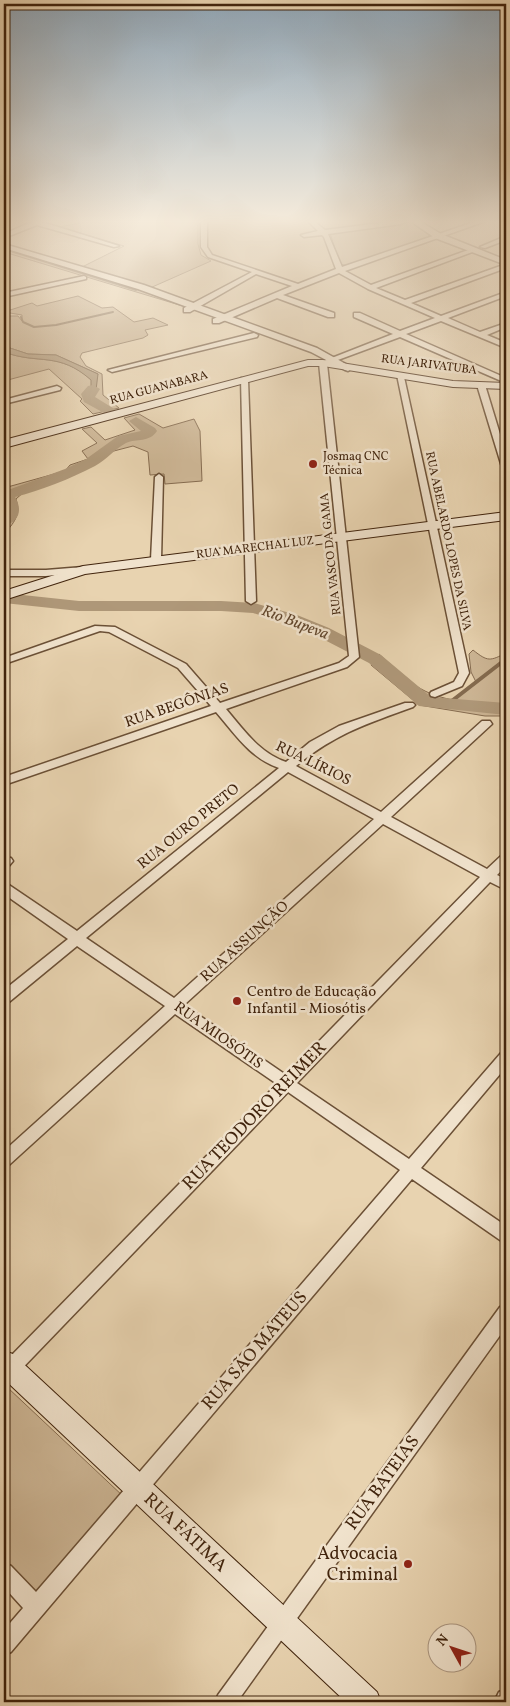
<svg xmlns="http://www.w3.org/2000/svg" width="510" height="1706" font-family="Vollkorn,serif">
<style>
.green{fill:#ccb594;stroke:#866c50}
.water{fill:#af9879;stroke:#836a4e}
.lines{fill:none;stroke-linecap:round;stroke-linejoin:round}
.stream-far1{stroke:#836a4e;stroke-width:2}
.stream{stroke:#836a4e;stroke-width:4}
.river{fill:#af9879;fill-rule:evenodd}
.minor-casing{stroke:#6b5036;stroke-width:3}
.tertiary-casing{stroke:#6b5036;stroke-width:3}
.secondary-casing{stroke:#41240d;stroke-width:2}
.minor{fill:#f0e2cc;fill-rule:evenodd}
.tertiary{fill:#f0e2cc;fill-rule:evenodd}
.secondary{fill:#f0e2cc;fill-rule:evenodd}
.poi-dot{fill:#8f2418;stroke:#f0e2cc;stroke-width:2}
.labels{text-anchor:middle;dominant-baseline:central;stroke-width:5;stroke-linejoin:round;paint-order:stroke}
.far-street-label{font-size:12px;fill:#41240d;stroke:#f0e2cc}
.far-poi-label{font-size:12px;fill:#41240d;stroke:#f0e2cc;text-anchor:start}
.street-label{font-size:15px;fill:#41240d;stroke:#f0e2cc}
.poi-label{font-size:15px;fill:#41240d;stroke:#f0e2cc;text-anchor:start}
.water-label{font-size:16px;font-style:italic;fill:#62472d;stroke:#f0e2cc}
.near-street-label{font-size:18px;fill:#41240d;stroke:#f0e2cc}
.near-poi-label{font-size:18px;fill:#41240d;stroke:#f0e2cc;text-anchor:end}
</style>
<rect width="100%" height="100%" fill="#e8d3b0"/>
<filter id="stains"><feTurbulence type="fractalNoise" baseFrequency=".004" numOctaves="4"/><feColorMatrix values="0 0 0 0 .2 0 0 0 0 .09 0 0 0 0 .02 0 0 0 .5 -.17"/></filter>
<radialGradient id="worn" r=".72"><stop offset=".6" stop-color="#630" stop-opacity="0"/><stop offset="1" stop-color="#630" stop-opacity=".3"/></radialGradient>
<path class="green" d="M86,222H198V244L201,255L211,261L150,288L82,267L124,246L59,227Z
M408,222L412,223L429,234V237L348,266L340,264L330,233Z
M4,248L117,282L188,306L186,307L4,252Z
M78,296L102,308L113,307L134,322L153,318L168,325L145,330L148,335L143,338L82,353L80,357L86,366L102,374L103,395L119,408L93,414L80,401L82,399L49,369L4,381V352C39,365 58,351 92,380L91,390L87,399L100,403L92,399L90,394L98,374L56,355L28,354L4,346V316H18L22,321V315L4,312L32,303L37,306Z
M139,414L163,428L194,419L200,431L202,481L165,484L164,474L150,475L148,452L133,446L110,452L68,476L25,491L16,499C21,515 14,523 4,534V513L7,512L4,504V488L65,471L70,465L88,459L82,451L97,443L82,429L91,427L105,440L135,430L124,418Z
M473,650C488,662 490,661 506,653V716H485L419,705L371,665L379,654C405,678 417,693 453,700L476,682L471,672L469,654Z
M7,1387L124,1497L39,1598L4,1561V1391Z"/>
<path class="water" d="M4,346L28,354L56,355L98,374L96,390L90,394L92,399L100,403L102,407L87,399L85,394L91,390V380C58,351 39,365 4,352Z"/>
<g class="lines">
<path class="stream-far1" d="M4,249L136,290
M21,317L23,322L34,327L56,325L113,312"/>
<path class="stream" d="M445,703L453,700L506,659"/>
<path class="river" d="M93,385L100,389L95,397L116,410L114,413H104L84,402L81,394L88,386Z
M136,417L155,428L157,431C149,443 137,438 126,443C115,449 106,460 95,466C70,479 42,490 15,497C23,510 19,522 4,526V496L7,495L5,493L8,490L65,469L86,459L118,436L141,431L129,421Z
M4,593L79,601H221L254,603L297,615L329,628L381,655L431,697L506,703V715L419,706L369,663L317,636L285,623L253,613L221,611H79L4,603Z"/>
<defs>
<path id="minor" d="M31,222H42L119,246L114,247L37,225L4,238V234Z
M201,222H207V247L212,255L298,284L336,269L324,237L322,235L304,237L301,235L318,231L309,222H315L325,230L388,222H404L401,224L328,234L342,267L474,222H483L345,271L371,285L471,249H475V251L376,288L405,300L506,264V268L411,303L441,316L506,292V296L448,318L480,332L506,323V327L487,335L506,343V348L441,321L406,334L506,378V383L400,337L327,364L359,657L347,667L226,709C244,730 259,753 286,762L310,742L339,726L405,703H413L415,705L413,707C366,724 335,734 296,766L381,812L482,721H490L492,724L391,817L487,869L502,855L506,854V866L497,875L506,879V890L490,882L297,1083L409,1159L501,1053L506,1051V1067L421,1168L506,1226V1242L500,1240L412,1179L11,1652L4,1655V1630L23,1608L4,1587V1563L11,1566L36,1592L400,1170L288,1092L10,1381L4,1384V1363L277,1084L175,1014L9,1165L4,1167V1151L165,1006L77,946L9,1002L4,1003V990L68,939L4,894V883L9,885L77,931L279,768C250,758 235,734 216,712L4,785V777L211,706L178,668L109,632L100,631L4,664V658L95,626L115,627L186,664L220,703L339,663L349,656L319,363L393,334L354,317V313H360L400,331L435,318L368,289L339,273L283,295L334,313V317H328L277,298L219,323H213V319L292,286L256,274L190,312H184V308L252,272L208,257L201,247ZM288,772L374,819L174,998L86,938ZM383,824L480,877L286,1075L184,1005Z
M506,236V240L485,248L480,247Z
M84,276L86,277V279L4,297V293Z
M254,333L258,335L257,337L112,372L108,370Z
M397,375L404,377L469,673L462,686L435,697L431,696L430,694L431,692L454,682L459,673Z
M241,378L248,380L256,601L251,604L246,601Z
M478,383L485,385L506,454V470L502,467L477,385Z
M57,386L61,388L60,390L4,404V400Z
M159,474L163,477L161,560L156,563L151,560L155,477Z
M83,567L86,568V572L46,576H4V570H46Z
M4,857L11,858L13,861L8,867L4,868Z
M506,1305V1327L237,1702H215L218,1695L500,1307Z
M506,1689V1702H494L499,1692Z"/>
<path id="tertiary" d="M412,222H421L441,234L506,260V265L435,238Z
M4,244L144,285L317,348L353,368L348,371L345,370L311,352L138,289L4,248Z"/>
<path id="secondary" d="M308,360H323L453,381L506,383V389L453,387L323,366H308L4,448V440Z
M506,512V520L85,574L4,600V591L83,566Z
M4,1351L13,1354L377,1692L381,1702H346L4,1379Z"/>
</defs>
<use href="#minor" class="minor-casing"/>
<use href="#tertiary" class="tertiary-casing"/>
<use href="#secondary" class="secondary-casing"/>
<use href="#minor" class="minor"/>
<use href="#tertiary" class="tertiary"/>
<use href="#secondary" class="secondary"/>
</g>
<linearGradient id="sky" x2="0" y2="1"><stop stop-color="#91a9bc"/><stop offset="0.48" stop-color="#f5ebdb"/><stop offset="1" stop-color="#f5ebdb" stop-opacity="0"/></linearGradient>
<rect width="510" height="461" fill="url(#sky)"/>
<g class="poi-dot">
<circle cx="313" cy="464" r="5"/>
<circle cx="237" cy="1001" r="5"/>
<circle cx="408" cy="1564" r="5"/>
</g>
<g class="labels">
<g class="far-street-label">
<text transform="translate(429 365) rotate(7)">RUA JARIVATUBA</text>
<text transform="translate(159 388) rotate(-15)">RUA GUANABARA</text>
<text transform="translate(448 541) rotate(78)">RUA ABELARDO LOPES DA SILVA</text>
<text transform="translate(255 548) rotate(-7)">RUA MARECHAL LUZ</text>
<text transform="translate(331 554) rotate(-96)">RUA VASCO DA GAMA</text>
</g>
<g class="far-poi-label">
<text x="323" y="457">Josmaq CNC<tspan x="323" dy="14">Técnica</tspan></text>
</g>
<g class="street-label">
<text transform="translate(177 706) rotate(-19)">RUA BEGÔNIAS</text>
<text transform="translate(313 764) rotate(26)">RUA LÍRIOS</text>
<text transform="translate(189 827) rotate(-39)">RUA OURO PRETO</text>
<text transform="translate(245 942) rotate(-42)">RUA ASSUNÇÃO</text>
<text transform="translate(218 1036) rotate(35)">RUA MIOSÓTIS</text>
</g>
<g class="poi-label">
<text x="247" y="992">Centro de Educação<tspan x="247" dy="17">Infantil - Miosótis</tspan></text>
</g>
<g class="water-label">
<text transform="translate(295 623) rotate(21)">Rio Bupeva</text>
</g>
<g class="near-street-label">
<text transform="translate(255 1116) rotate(-46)">RUA TEODORO REIMER</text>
<text transform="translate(255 1351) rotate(-49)">RUA SÃO MATEUS</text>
<text transform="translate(383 1483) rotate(-54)">RUA BATEIAS</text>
<text transform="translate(185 1533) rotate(43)">RUA FÁTIMA</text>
</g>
<g class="near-poi-label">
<text x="398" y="1554">Advocacia<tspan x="398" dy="21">Criminal</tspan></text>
</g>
</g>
<rect width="510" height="1706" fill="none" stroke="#e8d3b0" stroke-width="20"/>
<rect x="5" y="5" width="500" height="1696" fill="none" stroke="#41240d" stroke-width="2.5"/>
<rect x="10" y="10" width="490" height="1686" fill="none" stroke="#41240d"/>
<g transform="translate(452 1648) rotate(310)"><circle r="24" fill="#f0e2cc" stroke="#aa9680"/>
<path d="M0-4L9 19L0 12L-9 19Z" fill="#8f2418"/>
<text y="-8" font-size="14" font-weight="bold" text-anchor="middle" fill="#41240d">N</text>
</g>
<rect width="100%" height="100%" filter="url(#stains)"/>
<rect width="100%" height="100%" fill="url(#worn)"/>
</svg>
